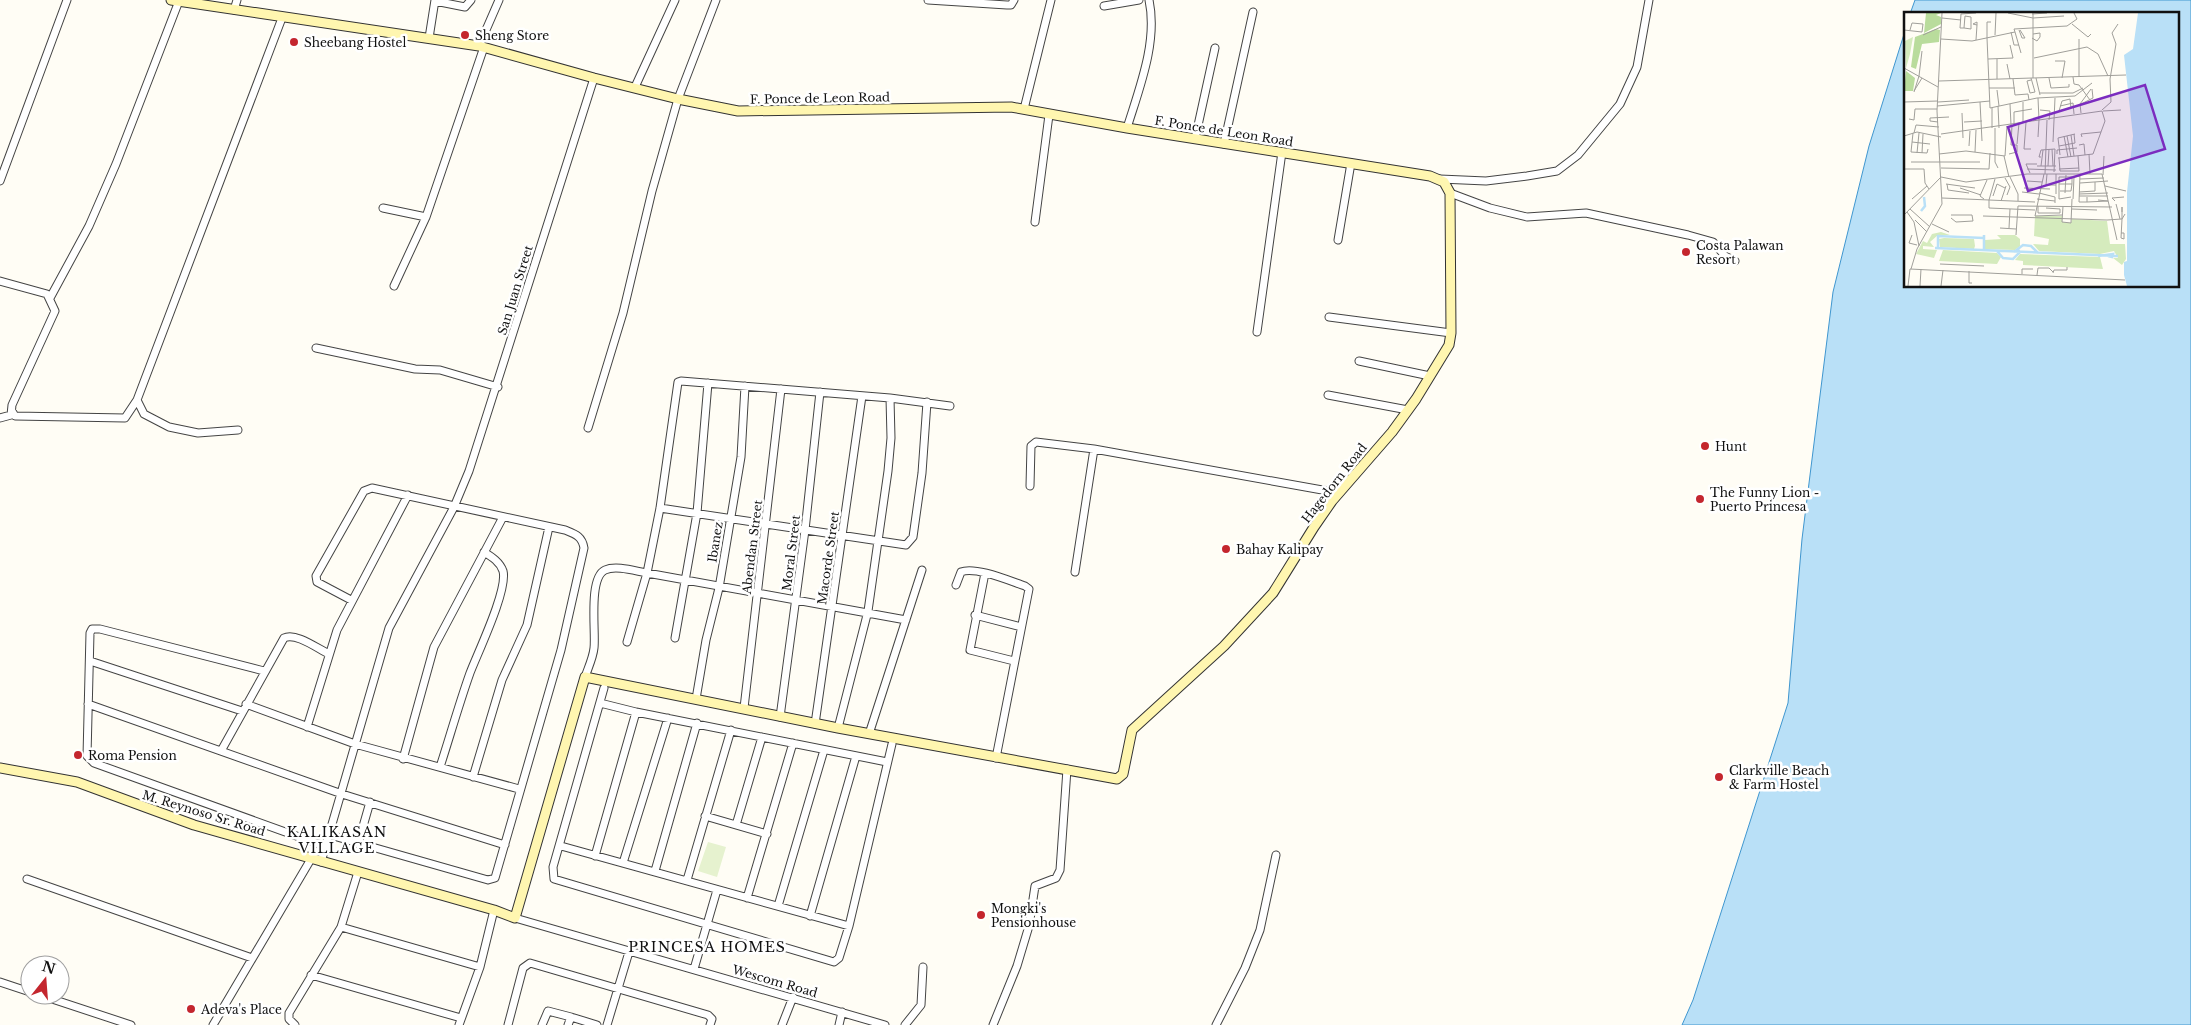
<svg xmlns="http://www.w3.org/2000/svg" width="2191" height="1025" font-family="'Libre Baskerville',serif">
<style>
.pitch{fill:#e6f2cf}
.water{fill:#b9e0f7;stroke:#3f96cf}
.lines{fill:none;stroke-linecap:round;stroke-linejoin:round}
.street-casing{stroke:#444;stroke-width:9}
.secondary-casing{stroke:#333;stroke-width:11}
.street{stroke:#fff;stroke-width:7}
.secondary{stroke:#fff6b0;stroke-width:9}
.poi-dot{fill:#c4262e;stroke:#fff;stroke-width:2}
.labels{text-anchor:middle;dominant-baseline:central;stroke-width:5;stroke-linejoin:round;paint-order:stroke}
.poi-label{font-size:12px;fill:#111;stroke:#fff;text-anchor:start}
.street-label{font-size:12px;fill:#111;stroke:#fff}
.neighbourhood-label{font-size:14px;letter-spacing:1px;fill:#111;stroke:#fff}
.inset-river{fill:none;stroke:#b9e0f7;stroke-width:2.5}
.inset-road{fill:none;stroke:#a09f9a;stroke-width:1}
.view{fill:#7b2cbf;fill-opacity:0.15;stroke:#7b2cbf;stroke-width:2.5}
.inset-edge{fill:none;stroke:#111;stroke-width:2.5}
</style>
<rect width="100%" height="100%" fill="#fffdf5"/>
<path class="pitch" d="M708,842L726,847L717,877L698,871Z"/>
<path class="water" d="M1915,0H2191V1025H1682L1693,1000L1788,703L1802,539L1833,292L1869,146L1905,31V286H2177V14H1910Z"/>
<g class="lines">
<defs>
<path id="street" d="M928,0L1007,5H1011L1014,0
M435,1L465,7L471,0
M1104,6L1139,0
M234,10L237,0
M429,38L435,0
M479,46L499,0
M635,87L675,0
M1024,109L1051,0
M1127,128C1139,89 1158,42 1149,0
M1195,139L1215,48
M1224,144L1253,12
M1440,179L1486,181L1527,176L1557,171L1578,155L1620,104L1637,67L1649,0
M0,181L67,0
M1450,193L1490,208L1527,217L1586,213L1688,235L1713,242L1725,256L1735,261
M383,208L426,217
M1035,222L1049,115
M1338,240L1351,163
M0,281L47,294L55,311L12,405L11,415L0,418
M394,286L426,217L484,47
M50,298L89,226L116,164L179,1
M1329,317L1451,333
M1257,332L1282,152
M316,348L415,369L440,370L498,387
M1359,361L1430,376
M1328,395L1408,410
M12,411L15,416L125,418L137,400
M588,428L623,313L652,191L678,99L716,0
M238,430L198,433L169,427L144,414L137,400L282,18
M1030,486L1031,446L1036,442L1094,449L1339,493
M660,508L906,545L913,537L922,473L927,402
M1075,572L1094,449
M985,573L970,650L1014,661
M956,585L961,572C975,566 1010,581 1025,586L1029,589L996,758
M975,615L1021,627
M675,638L697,513L708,383
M627,642L647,573L660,508L678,382L681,381L890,398L950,406
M90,661L242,711
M264,671L100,629H92L90,633L87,756L94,763L327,847
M585,677C588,668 593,658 594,648C596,633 588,578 605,570C616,565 635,571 647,573L906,620
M604,688L553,867L554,879L834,962L839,958L849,926L892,744
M696,699L706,640L719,588L741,457L745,386
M600,703L636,712L887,762
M88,704L342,794L505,845
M246,704L355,744L519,789
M744,708L781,389
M780,717L805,530L820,392
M815,724L862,396
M307,727L337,630L408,495
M838,728L868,611L888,471L891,438L890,398
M869,734L922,570
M221,751L284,638C296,632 318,649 329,654
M403,759L434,647L503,517
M440,767C450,736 459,704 470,673C478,652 508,590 503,571C500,562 492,557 484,552
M473,777L502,680L527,625L549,527
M705,816L767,834
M736,825L762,737
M330,835L488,880L495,878L561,650L584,548C582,536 575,534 565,530L372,488L364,491L316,576L317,582L351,600
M358,844L370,802
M561,846L849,926
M595,856L636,712
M321,862L389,628L454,507L469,471L594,78
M623,863L668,718
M655,871L697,723
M27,879L252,958
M687,880L731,730
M747,898L793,743
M778,906L824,750
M810,916L856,756
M515,918L885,1025
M341,927L480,967
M694,969L717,890
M311,975L461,1018
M0,982L30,992
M40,995L131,1025
M213,1025L311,859
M295,1025L289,1019V1013L341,927L358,872
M459,1025L480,967L494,910
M508,1025L523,968L530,963L708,1015L712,1019L710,1025
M542,1025L548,1011L571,1017
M568,1025L571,1017L597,1025
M607,1025L629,952
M782,1025L793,997
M839,1025L842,1012
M905,1025L921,1005L923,967
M993,1025L1017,966L1029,926L1035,886L1056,878L1060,870L1067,769
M1216,1025L1245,968L1260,930L1276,855"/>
<path id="secondary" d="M0,768L77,782L194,825L494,910L515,918L585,677L838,728L1117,779L1123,774L1132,730L1224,646L1273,593L1314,527L1332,501L1392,432L1416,399L1449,345L1451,333L1450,193L1444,182L1430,176L1127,128L1011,107L738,111L678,99L594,78L479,46L171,0"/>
</defs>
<use href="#street" class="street-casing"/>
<use href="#secondary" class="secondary-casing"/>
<use href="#street" class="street"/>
<use href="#secondary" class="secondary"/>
</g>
<g class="poi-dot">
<circle cx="465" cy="35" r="5"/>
<circle cx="294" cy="42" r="5"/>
<circle cx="1686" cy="252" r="5"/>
<circle cx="1705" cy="446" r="5"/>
<circle cx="1700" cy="499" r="5"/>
<circle cx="1226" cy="549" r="5"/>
<circle cx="78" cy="755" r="5"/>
<circle cx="1719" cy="777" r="5"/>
<circle cx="981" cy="915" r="5"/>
<circle cx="191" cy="1009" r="5"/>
</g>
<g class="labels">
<g class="poi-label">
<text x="475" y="35">Sheng Store</text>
<text x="304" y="42">Sheebang Hostel</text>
<text x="1696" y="245">Costa Palawan<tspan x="1696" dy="14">Resort</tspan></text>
<text x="1715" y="446">Hunt</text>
<text x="1710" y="492">The Funny Lion -<tspan x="1710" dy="14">Puerto Princesa</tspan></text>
<text x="1236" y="549">Bahay Kalipay</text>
<text x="88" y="755">Roma Pension</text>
<text x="1729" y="770">Clarkville Beach<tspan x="1729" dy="14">&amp; Farm Hostel</tspan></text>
<text x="991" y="908">Mongki's<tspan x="991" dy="14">Pensionhouse</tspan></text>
<text x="201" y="1009">Adeva's Place</text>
</g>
<g class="street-label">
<text transform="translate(820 98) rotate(-1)">F. Ponce de Leon Road</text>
<text transform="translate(1224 131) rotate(9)">F. Ponce de Leon Road</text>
<text transform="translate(515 290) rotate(-73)">San Juan Street</text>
<text transform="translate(1334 483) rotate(-52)">Hagedorn Road</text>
<text transform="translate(715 542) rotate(-81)">Ibanez</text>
<text transform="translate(752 547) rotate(-83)">Abendan Street</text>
<text transform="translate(791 553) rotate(-83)">Moral Street</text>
<text transform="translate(828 558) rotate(-82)">Macorde Street</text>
<text transform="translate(204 813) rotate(17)">M. Reynoso Sr. Road</text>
<text transform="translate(775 981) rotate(16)">Wescom Road</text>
</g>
<g class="neighbourhood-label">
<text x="337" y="832">KALIKASAN<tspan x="337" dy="16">VILLAGE</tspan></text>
<text x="707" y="947">PRINCESA HOMES</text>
</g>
</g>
<g transform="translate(1904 12)">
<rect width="275" height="275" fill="#fffdf5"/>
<path d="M9,25L6,42L2,56L1,29ZM131,204H158V210L167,211L168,207L203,209L206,232H221L222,247L218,253L209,246H214L210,239L196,242L135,239L129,232L144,233L145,227L130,224ZM37,220L46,223H34L26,230L30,235L19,234V237L33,238L30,246L12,242L19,229L23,231L28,222ZM93,223H111L116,227V234L111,238L81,237V228L97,227ZM40,226L70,227L71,234L70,237L36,235L35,227ZM39,238L93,241L97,245L93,252L35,249ZM116,242L196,245L199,257L119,253V249L111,248Z" fill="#d5ebbd"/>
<path d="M22,1H37L32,3L37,5V12L20,21ZM32,17L36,18L35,30L18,32L12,57L7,55L11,25ZM2,59L11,66L9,79H0Z" fill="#b9dc9c"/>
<path d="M234,1H275V274H223L220,263V250L223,249V180L229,124L220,43L229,37Z" fill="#b9e0f7"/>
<path class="inset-river" d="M17,199L21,194L20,185M31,236L214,244M34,237V224L80,226M80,239V223M93,239L99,246L109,247L116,240L113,237M110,240L119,233L127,234L134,241M194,244L209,242L208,245L204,244"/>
<path class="inset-road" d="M104,1L129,6L160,4M129,1V66M128,2L143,1M38,6L57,8M87,10H83V26L86,96L133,86L171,84L188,71M168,12L184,25L187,22M60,16L61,4L67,5V17L60,16H56L57,2L72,1M110,17L163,14L173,7L170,1M0,18L18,20L19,12M6,18L8,11L19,12M115,18L118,26H121L116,18M107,20L110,33H115M111,20L117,41M19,23L37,15M91,23L92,1M128,26L133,29L136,25V21L129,22M37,27L68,29L111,20L110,17M175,27V65M72,28L73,13L69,12L73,10V13M130,46L183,35L194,42L204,64M84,47L109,46L106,33M93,47V67M151,49H161L158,66M103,52L106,67M0,56L34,75M15,64L18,39M169,65L170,72L175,73L186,88M132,66L136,83M145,66L147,76L165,75V72M109,67L111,83L124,82L125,88M127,68L123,69L126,81L131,80L127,66M35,69L222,63M85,76H111M93,78L95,94M10,79L18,66M10,80L15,64M136,81H169L179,76M134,86L135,108M166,87L167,96L155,99L158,89ZM0,90L34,89M34,90L65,88M76,90L78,129M119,90V111M106,92L107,113M33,94L86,89M94,94L95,116M156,94L169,91L170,102M173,94L189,86L188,77M88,96V116M136,98L146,99L145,108M198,98L207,90L206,67L212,32L208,21L214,12M199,99L217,98M58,101L59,126M177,101L176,92L187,77M5,107L10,108L11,97H33M34,110L26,109V106L45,105M60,110L78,109M122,110L120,137H127M110,112V100L128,97M91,116V150L94,156M9,121L7,140L23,141L24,137M10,121L12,113L35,115M37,122L198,99L201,109L189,142L154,146M167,123L170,144M0,124L13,120L37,125M160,124L164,145M163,124L167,145M134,125L135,108M178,125L177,122L197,120M8,130L26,132M149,130L151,86M113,132L115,111M175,133L180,132L181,143M65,134L66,119M155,134L171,131L170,122M148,137L149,154M71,140L72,118M13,141L15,121M18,141L19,122M35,142L62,139L101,144L103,114M105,142L113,140V133H107L108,113M153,142V138L173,136M185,142L186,162M156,143L154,126L171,122M100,144L105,165M137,145H135L137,138L151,137L150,160M155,146L156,159H175L174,144M7,150H36M36,150H76M133,154H152M137,154L139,138M144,154L145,137M37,156L85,157L86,141M0,157H20L21,171L25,177M123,157L152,158M155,157L175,156M126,161L122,152H133M140,162L131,204L158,203M141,162L143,108M143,162L142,173H152M176,162L175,190H183V185M199,163L200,144M37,165L62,170L123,162H198L213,228M106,165L114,182V189M101,166L106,175L103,183M91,167L85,188L131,190M176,167L200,166M123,169L138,170M176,171L204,169M42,172L71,176M43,172L44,178L65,181M155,172H168V165H155V187L167,185M201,174L222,179M56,176L77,183M120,176L146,177M156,179H167L168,172M118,180L135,182M175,180L191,179V170M135,181L151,185V191M161,181L162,163M152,182V162M175,182L204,181M89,184L93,172L101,176M175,184H204M38,186L85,188V196L131,198M8,187L23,174M80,187L76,184L83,168M133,187L151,189M169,187L170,165L176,164M97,189L102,174M211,189L208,186L220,185M183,190L204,189L194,188M212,192L216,207M134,194V201H156V197L142,196M159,194L158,210L167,211L168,187M6,197L26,215M168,197L193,198M3,200L10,210L15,234M0,203L37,165M47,203H68L69,209M79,204L203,208L218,207V195V200M47,206L52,210L69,209M11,208L23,220M28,212L45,220M96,216L112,217M105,216L106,197M217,221H220V227L217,226L218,207L221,202M8,223L5,231L13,233M112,223L114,194L208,195M36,252L80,254M7,257L13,237L38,192L33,99L38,1M65,259V271H68M149,261L150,258H163V255M118,262V257H129M133,263L134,256H145L149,260M4,274L6,257L221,268M16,274L17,257M37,274L39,258"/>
<path class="view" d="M241,73L261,137L124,179L104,115Z"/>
<rect width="275" height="275" class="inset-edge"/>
</g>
<g transform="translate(45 980) rotate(17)"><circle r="24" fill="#ffffff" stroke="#a0a0a0"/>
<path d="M0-4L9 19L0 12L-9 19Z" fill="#c4262e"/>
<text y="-8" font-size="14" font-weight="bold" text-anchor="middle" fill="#111111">N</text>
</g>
</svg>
